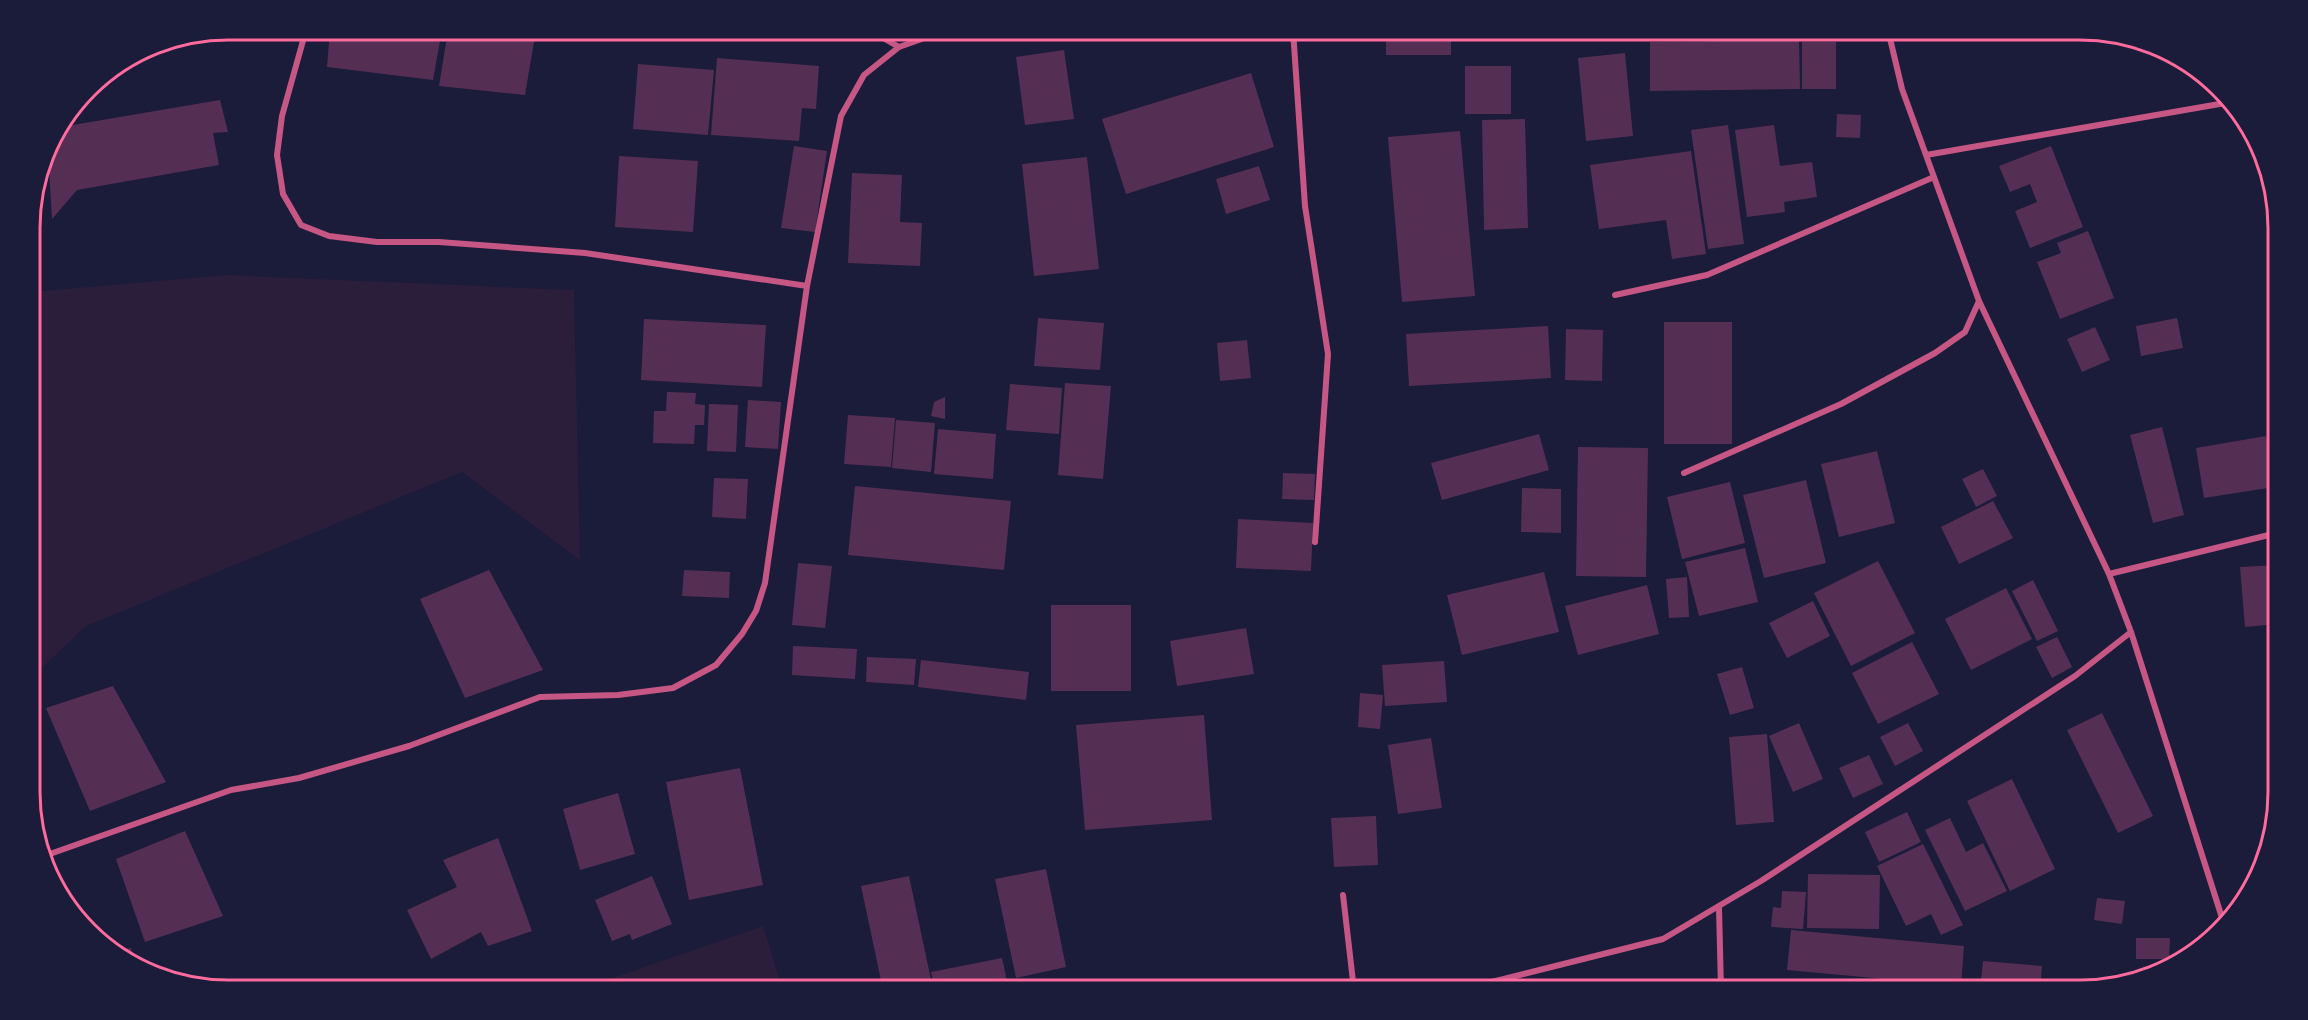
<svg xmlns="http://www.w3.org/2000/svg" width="2308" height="1020" font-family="'IBM Plex Sans',sans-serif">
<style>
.green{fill:#2a1e3b}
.building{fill:#542f53}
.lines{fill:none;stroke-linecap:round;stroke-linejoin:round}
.minor{stroke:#c65784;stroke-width:6}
.rim{fill:none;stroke:#ff6b9d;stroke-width:3}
</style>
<rect width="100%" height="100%" fill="#1b1b3a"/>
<path class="green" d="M227,275L574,290L580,560L462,472L86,626L31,678V292Z
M763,926L783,990H578Z"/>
<path class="building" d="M330,30H442L433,80L327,67Z
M448,30H536L525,95L439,86Z
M1147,30H1164V31L1149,35Z
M1386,30H1451V55H1386Z
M1799,40L1800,89L1650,91V42Z
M1802,42H1836V89H1802Z
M1064,50L1074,119L1025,125L1016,57Z
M1625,53L1633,136L1586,141L1578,58Z
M717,58L819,66L816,109L802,108L799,141L711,135Z
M638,64L714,70L708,135L633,129Z
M1465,66H1511V114H1465Z
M1251,73L1274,147L1126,194L1102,119Z
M220,100L228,132L213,133L219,165L77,190L52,219L48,150L51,140L61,127Z
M1837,114L1861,115L1860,138L1836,137Z
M1525,119L1528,228L1484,230L1482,120Z
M1728,125L1744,244L1708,249L1691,130Z
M1774,125L1780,166L1812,162L1817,197L1784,202L1785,212L1747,217L1735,130Z
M1460,131L1475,296L1402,302L1388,137Z
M794,146L827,151L815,232L781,228Z
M2051,146L2083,227L2030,248L2015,211L2037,202L2030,184L2010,192L1999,166Z
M1691,151L1706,254L1672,259L1666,220L1599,229L1590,165Z
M619,156L698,161L693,232L615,227Z
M1087,157L1099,269L1034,276L1022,164Z
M1259,166L1270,200L1226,214L1216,179Z
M852,173L902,175L900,222L922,223L920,266L848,263Z
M2088,231L2114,298L2060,319L2037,262L2061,253L2057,243Z
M1038,318L1104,323L1100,370L1034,366Z
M2177,318L2183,348L2141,356L2136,326Z
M644,319L766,325L762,387L641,380Z
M1664,322H1732V444H1664Z
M1548,326L1551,378L1409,386L1406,334Z
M2095,327L2110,360L2082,372L2067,339Z
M1566,329L1603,330L1602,381L1565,380Z
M1247,340L1251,378L1220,381L1217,343Z
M1065,383L1111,386L1103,479L1058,475Z
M1010,384L1062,388L1059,434L1006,430Z
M667,392L696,393L695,404L705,405L704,425H695L694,444L653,443L654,411H666Z
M945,397V419L931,416L934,402Z
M748,400L781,402L778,449L745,447Z
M709,404L738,405L736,452L707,451Z
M848,415L895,418L891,467L844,464Z
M896,420L935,423L931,472L892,468Z
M2162,427L2184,515L2153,523L2130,435Z
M938,429L996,434L993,479L934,474Z
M1539,434L1549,470L1442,500L1431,463Z
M2266,436L2274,487L2204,498L2196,448Z
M1578,447L1648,448L1646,577L1576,576Z
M1877,451L1895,523L1839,537L1821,464Z
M1983,469L1997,496L1976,507L1962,479Z
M1283,473L1315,474L1314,500L1282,499Z
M714,478L748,479L746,519L712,517Z
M1806,480L1826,563L1764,578L1743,495Z
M1730,482L1745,543L1682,559L1667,497Z
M855,486L1011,501L1004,570L848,555Z
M1522,488L1561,489V533L1521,532Z
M1993,501L2013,538L1959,564L1941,527Z
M1238,519L1313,523L1311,571L1236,568Z
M1745,548L1758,602L1699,616L1685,562Z
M1878,561L1915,633L1851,666L1814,593Z
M798,563L832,566L825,628L792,625Z
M2277,565L2278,624L2245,627L2240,567Z
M489,570L543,670L465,698L420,599Z
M684,570L730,572L729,598L682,596Z
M1544,572L1559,632L1462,655L1447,595Z
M1687,577L1689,617L1669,618L1666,579Z
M2033,580L2058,631L2037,641L2012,591Z
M1647,585L1659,634L1578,655L1565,606Z
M2006,588L2032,639L1971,670L1945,619Z
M1813,601L1830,636L1787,658L1769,623Z
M1051,605H1131V691H1051Z
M1246,628L1254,674L1177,686L1170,641Z
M2057,637L2072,667L2052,678L2036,647Z
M1912,642L1939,694L1878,724L1852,673Z
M793,646L857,649L855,679L792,675Z
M867,657L916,659L914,685L866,682Z
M921,660L1029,672L1026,700L918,687Z
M1444,661L1447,702L1385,706L1382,665Z
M1742,667L1754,708L1730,715L1717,674Z
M113,686L166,782L90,811L46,708Z
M1360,693L1383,695L1380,729L1358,727Z
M2102,713L2153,816L2118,833L2067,730Z
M1204,715L1212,820L1085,830L1076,725Z
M1799,723L1823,779L1793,792L1769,736Z
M1908,723L1923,751L1895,766L1880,737Z
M1767,734L1774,822L1736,825L1729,737Z
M1431,738L1442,808L1398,814L1388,745Z
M1869,755L1883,784L1853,798L1839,768Z
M740,768L763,885L689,900L666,782Z
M2012,779L2055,869L2010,891L1967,801Z
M618,793L635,854L580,870L563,809Z
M1907,812L1921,842L1879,862L1865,832Z
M1376,816L1378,865L1334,867L1331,818Z
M1950,818L1966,852L1983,843L2007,891L1965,911L1925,830Z
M185,831L223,916L145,942L116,859Z
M498,838L532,931L488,946L481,932L431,959L407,910L457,887L443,860Z
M1923,844L1963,925L1941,935L1931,914L1906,926L1877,866Z
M1046,869L1066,967L1016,978L995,879Z
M1808,874L1880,875L1879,929L1807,928Z
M652,876L672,924L632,940L630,934L612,941L595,900Z
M909,876L933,989L883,990L861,886Z
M1782,891L1806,892L1803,929L1771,927L1773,907L1781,908Z
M2097,898L2125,901L2122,924L2094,920Z
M1791,930L1964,946L1961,986L1787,970Z
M2136,938H2170L2169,959H2136Z
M131,948L134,961L120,950Z
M1002,958L1009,990H935L931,972Z
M1983,961L2042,966L2040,990H1980Z
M1808,983L1863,988V990H1807Z
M1621,984V990H1598L1597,987Z
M1893,985L1922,988V990H1893Z"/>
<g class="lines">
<path class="minor" d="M306,30L282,116L277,155L283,194L301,225L329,236L377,242H439L585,253L807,286
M869,30L899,47
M1293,30L1305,206L1328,354L1315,542
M1888,30L1902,89L1979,301L2109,574L2131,632L2224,924
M1926,155L2231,102
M1615,295L1707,275L1934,177
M1684,473L1841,404L1935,353L1965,332L1979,301
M2109,574L2277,533
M47,855L231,790L299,778L409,746L540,697L618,695L673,688L716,665L742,634L756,611L765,583L807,286L841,116L864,75L899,47L947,30
M1343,895L1354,990
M1719,907L1721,990
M1460,990L1663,939L1761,881L2075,676L2131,632"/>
</g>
<path d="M0 0H2308V1020H0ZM228 40H2080A188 188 0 0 1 2268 228V792A188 188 0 0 1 2080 980H228A188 188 0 0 1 40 792V228A188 188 0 0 1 228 40Z" fill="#1b1b3a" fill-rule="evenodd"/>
<path class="rim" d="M228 40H2080A188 188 0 0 1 2268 228V792A188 188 0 0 1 2080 980H228A188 188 0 0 1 40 792V228A188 188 0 0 1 228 40Z"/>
</svg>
